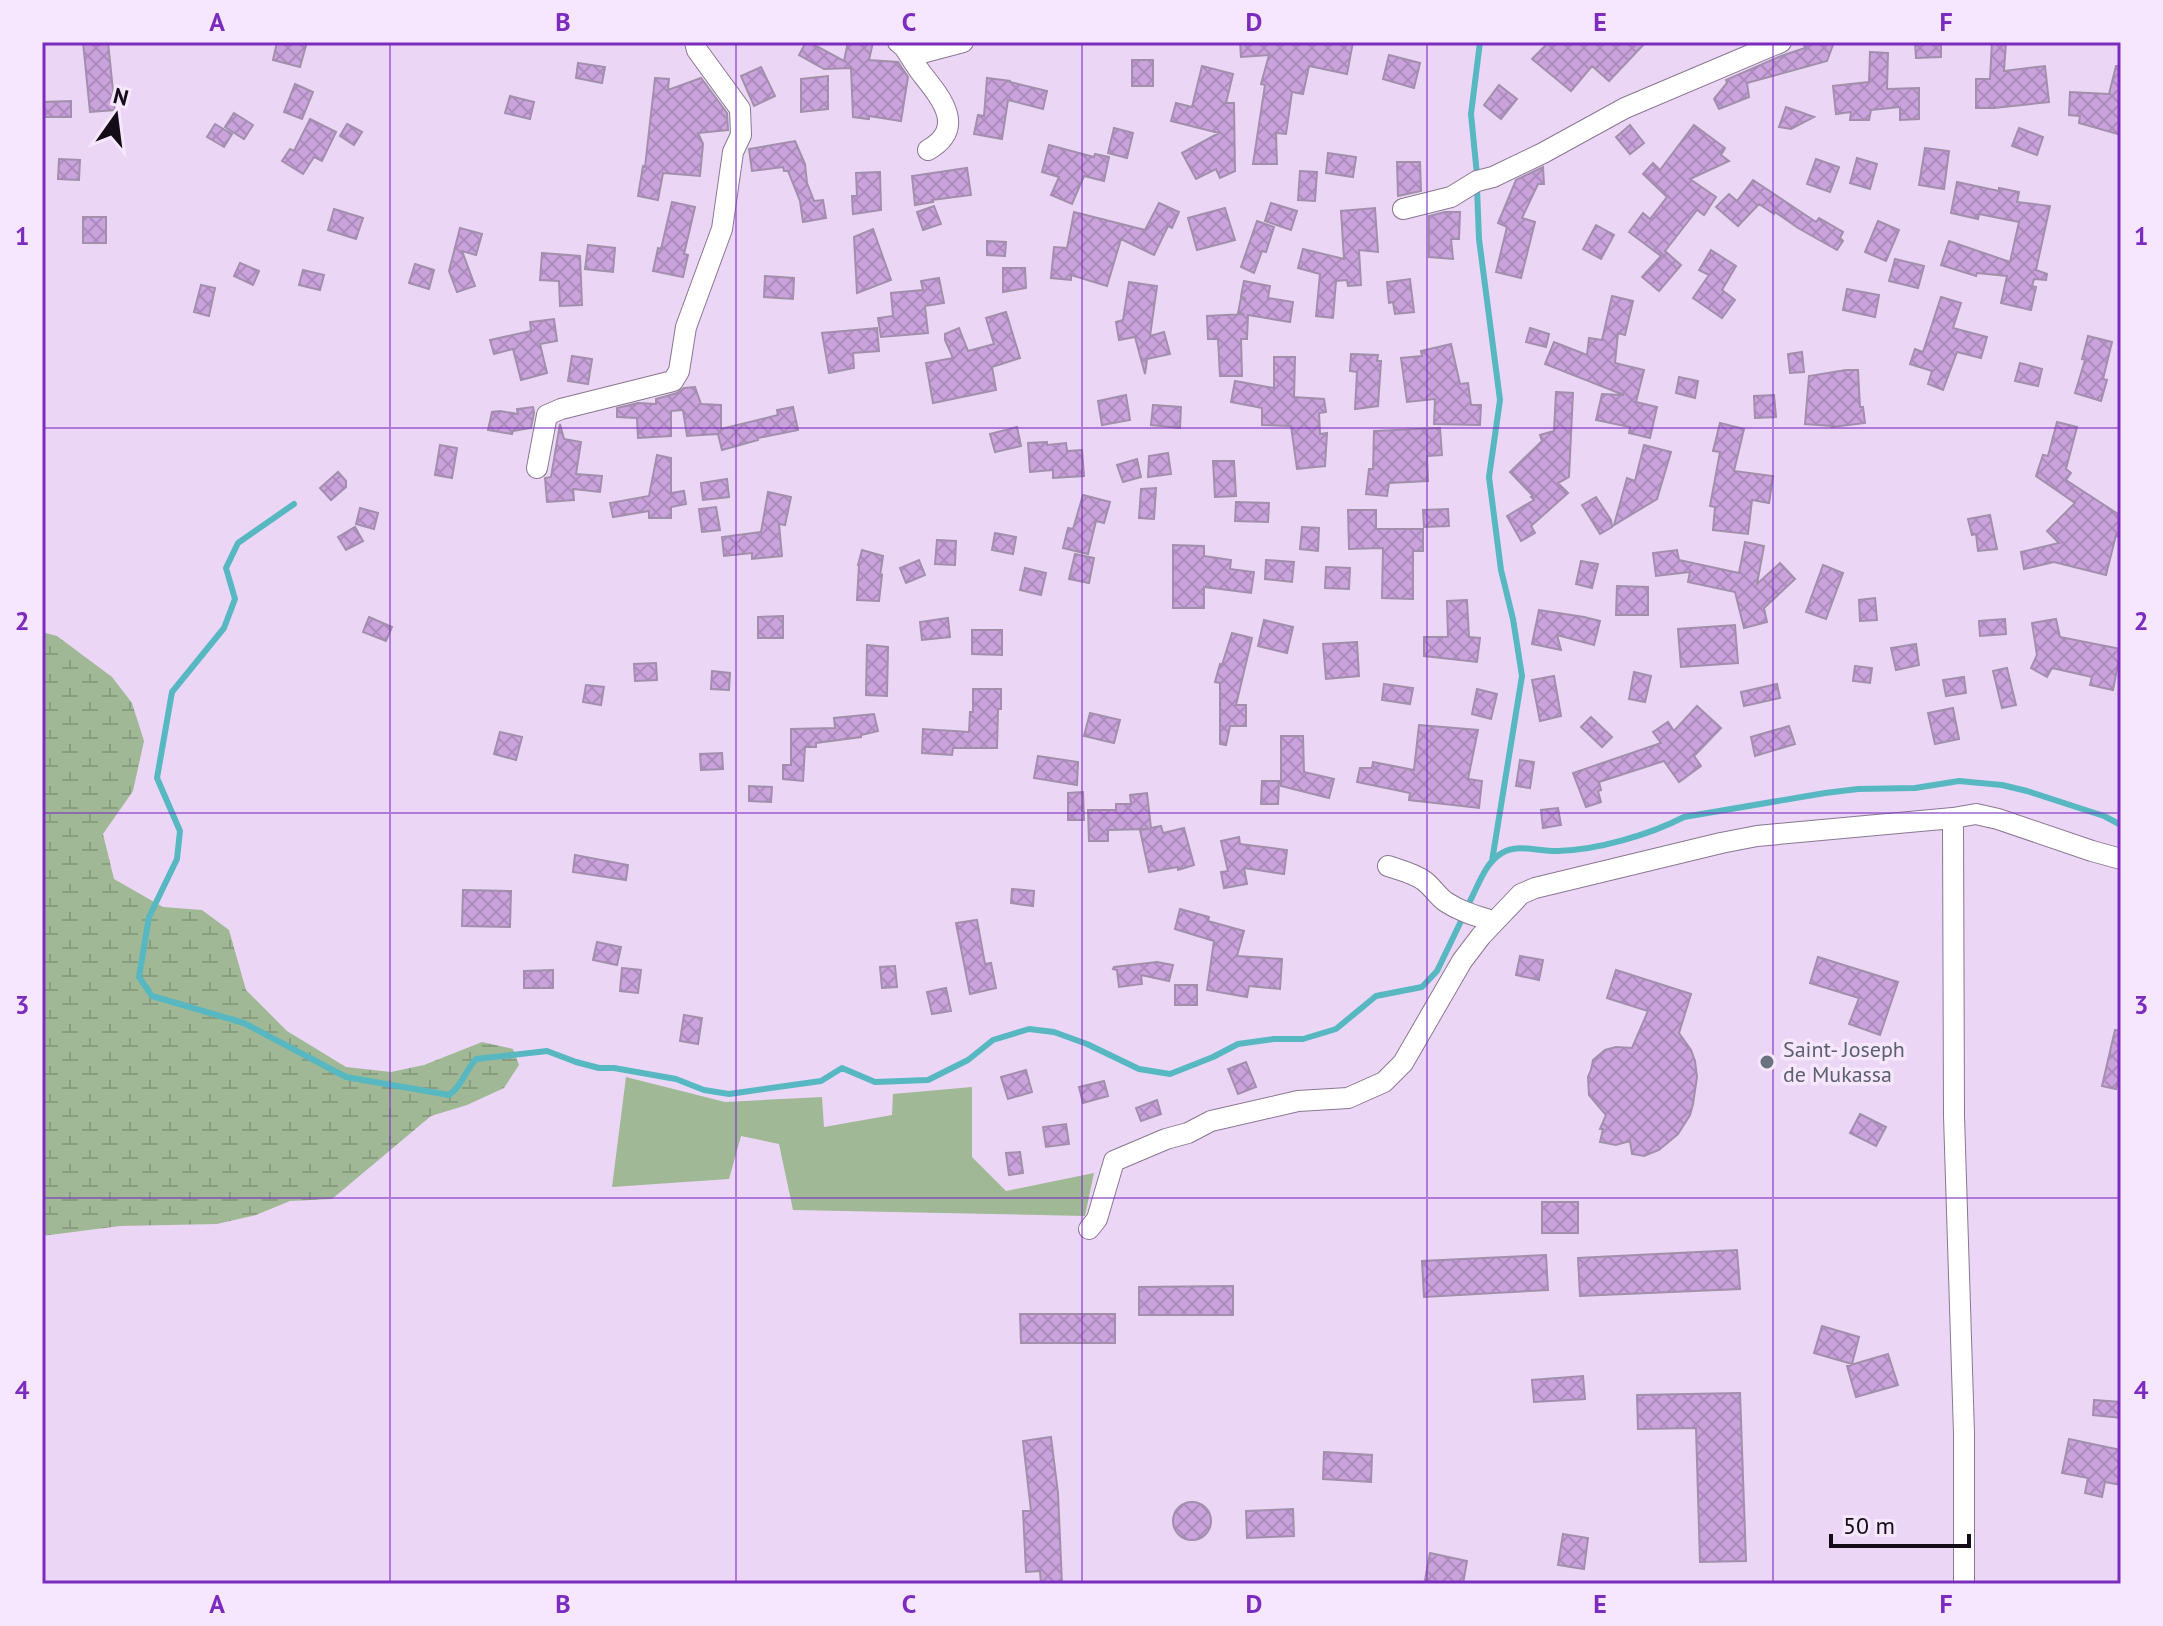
<svg xmlns="http://www.w3.org/2000/svg" width="2163" height="1626" font-family="'PT Sans',sans-serif">
<style>
.grass{fill:#a0b895}
.wetland{fill:url(#wetland-marsh)}
.lines{fill:none;stroke-linecap:round;stroke-linejoin:round}
.stream{stroke:#57b8c2;stroke-width:6}
.building{fill:url(#building-cross-hatch);stroke:#a18fab;stroke-width:2}
.minor-casing{stroke:#8a7792;stroke-width:22}
.minor{stroke:#fff;stroke-width:20}
.grid{fill:none;stroke:#7b2cbf;stroke-width:2;stroke-opacity:0.55}
.worship-dot{fill:#6b7280;stroke:#f6e6fe;stroke-width:3}
.labels{text-anchor:middle;dominant-baseline:central;stroke-width:7;stroke-linejoin:round;paint-order:stroke}
.worship-label{font-size:22px;fill:#5b616d;stroke:#f6e6fe;text-anchor:start}
.neatline{fill:none;stroke:#7b2cbf;stroke-width:3}
.grid-label{font-size:26px;text-anchor:middle;font-weight:bold;fill:#7b2cbf}
</style>
<defs>
<pattern id="wetland-marsh" width="20" height="14" patternUnits="userSpaceOnUse" patternTransform="scale(2)"><rect width="20" height="14" fill="#a0b895"/><path d="M1 5h8M5 5V1M11 12h8M15 12V8" fill="none" stroke="#899d80"/></pattern>
<pattern id="building-cross-hatch" width="8" height="8" patternUnits="userSpaceOnUse" patternTransform="scale(2)"><rect width="8" height="8" fill="#caa3dd"/><path d="M0 0l8 8M0 8l8-8" fill="none" stroke="#ad8bbd"/></pattern>
</defs>
<rect width="100%" height="100%" fill="#ebd7f5"/>
<path class="grass" d="M626,1077L725,1102L822,1097L824,1127L892,1115L893,1094L972,1087V1157L1006,1191L1094,1173L1085,1216L793,1210L779,1144L741,1136L729,1179L612,1187Z"/>
<path class="wetland" d="M42,632L57,636L112,677L132,703L144,741L133,791L103,834L114,879L163,907L202,910L229,930L246,990L287,1031L346,1067L391,1072L424,1065L482,1042L513,1049L519,1065L504,1088L467,1105L431,1116L332,1199L290,1201L256,1215L217,1224L120,1226L42,1236Z"/>
<g class="lines">
<path class="stream" d="M1477,175L1471,114L1480,42
M1477,188L1479,239L1500,400L1489,477L1501,570L1513,619L1522,676L1492,861
M294,504L238,543L226,568L235,599L224,628L172,692L157,778L180,831L177,859L149,917L139,977L152,996L244,1023L346,1077L449,1095C462,1086 465,1071 476,1059L547,1051L576,1062L599,1068H614L676,1079L704,1090L729,1094L821,1081L842,1068L875,1082L928,1080L968,1060L993,1040L1029,1029L1054,1032L1087,1044L1139,1069L1170,1074L1213,1057L1238,1044L1274,1039H1303L1336,1029L1376,996L1422,987L1437,971L1463,917
M1468,905C1477,889 1485,862 1502,853C1518,843 1540,852 1558,851C1597,850 1649,835 1684,817L1825,793L1858,789L1915,788L1959,781L2002,785L2027,791L2104,816L2121,825"/>
</g>
<path class="building" d="M83,42H108L115,110L90,112Z
M277,42H307L300,67L273,60Z
M806,42H809L844,61L848,42H873L869,60L898,62L908,77L901,121L869,116V119L853,117L851,68L824,69L799,55Z
M1240,42H1353L1347,74L1309,66L1303,94L1292,92L1286,134L1276,133L1277,164H1253L1265,85L1261,84L1269,55L1241,57Z
M1549,42H1646L1609,81L1592,66L1571,91L1532,59Z
M1803,42H1834L1827,61L1747,83L1749,97L1719,109L1714,99L1727,83L1726,80L1781,56L1805,48Z
M1915,42H1941V57L1916,58Z
M1992,42H2006L2004,71L2045,66L2049,102L1994,108H1976V79H1990Z
M1870,52L1888,53L1887,89L1919,88V119L1900,120V107L1871,110L1869,120H1850L1851,112L1836,114L1833,86L1869,82Z
M1389,55L1420,63L1414,88L1383,79Z
M1132,60H1153V86H1132Z
M578,63L605,67L602,83L576,78Z
M1202,66L1233,74L1226,103H1234L1235,171L1220,178L1216,169L1196,179L1182,153L1219,133L1171,121L1176,103L1192,107Z
M2116,66H2121V135L2079,123L2080,116L2069,115L2070,92L2109,94Z
M761,67L775,96L754,106L741,76Z
M828,76V109L801,112V79Z
M655,78L669,79L668,90L701,78L727,113L728,130L698,133L703,144L700,176L663,173L658,200L638,196L643,166L645,167Z
M987,78L1010,81V82L1047,91L1043,109L1008,100L1002,139L974,134L978,115L984,116Z
M295,84L313,92L302,119L284,112Z
M1499,85L1517,99L1501,119L1484,105Z
M510,96L534,102L530,119L505,113Z
M71,101V117H43V102Z
M1786,107L1814,117L1791,129L1779,127Z
M234,113L253,125L244,139L225,127Z
M310,119L336,132L322,161L314,157L303,174L282,161L290,149L294,151Z
M215,124L232,134L224,147L207,137Z
M347,124L362,132L354,145L340,136Z
M1630,125L1644,143L1630,154L1616,137Z
M1694,125L1725,148L1721,155L1729,161L1690,179L1716,197L1704,215L1697,210L1665,251L1681,265L1659,291L1642,277L1661,256L1629,232L1643,213L1650,219L1667,197L1643,174L1653,163L1660,170Z
M1114,128L1133,133L1127,158L1108,153Z
M2019,128L2043,137L2037,155L2012,146Z
M795,141L805,164L807,183L814,201L823,200L826,218L803,222L800,201L788,171H784L783,167L752,171L749,149Z
M1049,145L1094,157L1095,154L1109,157L1104,181L1084,176L1072,204L1051,195L1059,177L1042,172Z
M1925,148L1949,151L1944,189L1919,185Z
M1328,153L1356,157L1353,177L1326,173Z
M1857,158L1877,164L1870,189L1850,183Z
M59,159L80,160L79,180L58,179Z
M1816,159L1839,167L1830,192L1807,184Z
M1397,162H1420L1421,191L1398,196Z
M1543,167L1544,184H1538L1522,218L1535,222L1521,278L1496,272L1507,227L1498,223L1516,180Z
M967,168L971,195L932,200L933,202L915,205L912,176Z
M1300,171L1317,172L1315,201L1298,200Z
M880,172L881,210L853,214L852,196H857L856,173Z
M1753,180L1816,222L1819,218L1843,232L1840,238L1843,241L1837,250L1798,228L1775,212L1774,214L1759,204L1738,226L1716,207L1729,194L1737,201Z
M1957,182L1999,191V188L2019,192L2017,202L2050,206L2036,270L2047,274L2046,280L2034,279L2032,286L2036,287L2031,310L2001,303L2007,276L1977,273L1976,276L1941,265L1949,241L2010,262L2019,222L1979,214L1978,219L1951,213Z
M672,202L695,207L684,254L688,255L683,277L653,271L658,248L661,249Z
M1159,203L1179,212L1172,228L1168,226L1154,255L1121,239L1107,286L1071,275V280L1051,278L1054,247L1067,248L1074,212L1145,230Z
M1271,203L1297,211L1291,230L1265,221Z
M934,206L941,224L923,230L917,212Z
M1225,208L1235,240L1197,250L1188,218Z
M1375,208L1378,252L1359,250L1361,285L1348,286L1347,280L1336,281L1333,318L1316,316L1320,274L1298,268L1303,249L1344,259L1341,211Z
M334,209L363,218L356,239L328,230Z
M1445,212H1460L1459,239H1451L1453,259L1429,257V216Z
M83,217H106V243H83Z
M1257,221L1274,227L1266,252L1262,251L1254,273L1241,267Z
M1878,221L1899,230L1886,261L1865,252Z
M1596,225L1614,235L1601,259L1583,249Z
M460,228L482,234L476,255L462,251L475,286L457,292L449,271Z
M873,229L891,280L857,293L854,237Z
M987,241L1006,242L1005,256L987,255Z
M588,245L615,248L613,272L585,269Z
M1711,250L1736,266L1722,290L1735,300L1722,318L1693,298L1709,275L1699,270Z
M542,253L580,256L582,305L560,306L559,281L540,280Z
M1895,259L1924,266L1918,288L1889,281Z
M240,263L259,271L253,285L234,276Z
M415,264L434,270L429,289L409,283Z
M1003,268H1025L1026,288L1003,292Z
M303,270L324,275L320,290L299,285Z
M765,276L794,278L793,299L764,297Z
M939,278L944,303L925,306L928,333L881,337L878,318L893,316L891,293L923,290L921,281Z
M1410,279L1414,312L1395,314L1393,302L1389,303L1387,282Z
M1244,281L1270,286L1268,298L1293,302L1290,322L1248,315L1247,339H1241L1242,376H1220L1218,339H1208L1207,316L1244,314L1238,313L1241,298L1246,299L1241,296Z
M1129,282L1157,286L1150,336L1164,332L1170,354L1147,359L1145,374L1135,337L1119,340L1116,322L1123,320Z
M201,285L215,288L209,316L194,312Z
M1847,289L1879,295L1875,317L1843,310Z
M1612,296L1633,301L1625,335L1618,333L1615,363L1644,370L1636,402L1657,407L1650,438L1629,433L1630,427L1596,420L1602,394L1624,395L1545,364L1554,342L1587,355L1589,338L1602,340Z
M1941,297L1961,303L1953,328L1987,337L1981,358L1957,352L1943,390L1928,384L1932,371L1910,364L1915,349L1923,352Z
M1006,312L1020,358L992,367L996,390L933,403L926,363L953,358L945,340V334L959,328L968,351L994,344L986,318Z
M554,319L557,341L540,344L547,373L521,380L513,349L494,354L490,340L531,331L530,322Z
M877,328L879,351L853,353L854,368L829,373L822,333Z
M1530,328L1549,334L1546,347L1526,342Z
M2088,336L2112,342L2103,379L2107,380L2101,401L2075,393L2085,360L2082,359Z
M1451,344L1460,384L1468,383L1471,405H1481L1480,425L1434,424L1435,399L1407,402L1401,358L1422,356L1421,351Z
M1802,352L1804,372L1790,373L1788,354Z
M1351,354L1378,355L1377,361H1381L1378,406L1355,409L1357,372L1350,371Z
M572,356L592,359L588,384L568,381Z
M1274,357H1295L1294,397L1324,399L1326,412L1319,413L1320,434L1327,433L1325,466L1297,469L1291,426L1262,425V408L1231,402L1235,381L1274,388Z
M2020,363L2042,369L2038,386L2015,381Z
M1846,370H1858L1860,407H1863L1865,423L1832,427V426L1805,424L1809,376Z
M1679,377L1698,381L1695,398L1676,393Z
M695,387L701,404L721,405V429L778,415L777,410L793,407L798,430L758,438V440L722,450L718,434L687,436L683,410L671,411V436L638,438L637,418L617,417V408L638,403L656,404V399L677,393L684,388Z
M1556,392L1573,393L1569,477L1558,483L1568,493L1531,526L1535,533L1521,541L1507,516L1534,500L1531,497L1533,496L1510,472L1542,441L1540,435L1554,431Z
M1126,395L1130,420L1102,425L1098,401Z
M1774,395L1776,417L1755,418L1754,396Z
M1153,405L1181,407L1180,428L1151,425Z
M533,407L534,413L531,428L513,431L512,434L488,430L492,412L500,411L518,414L517,409Z
M2057,422L2077,427L2066,469L2071,473L2066,480L2121,516V539L2116,535L2106,575L2054,562L2024,569L2021,552L2059,543L2047,531L2075,503L2036,476L2043,455L2048,456Z
M1720,423L1744,429L1734,471L1773,476L1769,503L1752,500L1748,534L1713,530L1715,507L1710,506L1720,452L1713,451Z
M560,424L564,439L581,442L576,474L602,476L600,492L573,489L574,500L547,502L545,478L551,477Z
M1017,427L1021,446L995,452L990,434Z
M1440,428L1442,455L1427,456L1428,481L1389,483L1387,496L1366,494L1369,469H1373L1374,431Z
M1047,442V445L1066,443L1067,451L1082,450L1084,476L1053,478V470L1030,472L1028,443Z
M440,445L457,448L452,478L435,475Z
M1644,445L1671,452L1657,499L1614,525L1627,478L1635,481Z
M1168,453L1171,474L1148,477L1149,456Z
M657,455L671,458V493L684,491L686,504L671,507V518H649V511L613,517L610,503L649,496Z
M1137,459L1141,477L1123,482L1117,465Z
M1213,461H1234L1236,496L1215,497Z
M338,472L346,481V487L331,500L320,488Z
M727,479L729,497L703,500L701,483Z
M1156,488L1154,519L1139,518L1141,489Z
M768,492L791,497L785,525L779,524L782,556L752,559V553L724,556L722,537L761,532Z
M1083,495L1110,502L1104,523L1096,521L1088,554L1063,548L1068,528L1073,529Z
M1596,497L1611,520L1612,527L1600,534L1582,505Z
M1236,502L1269,503L1268,522L1235,521Z
M716,507L720,530L702,532L699,509Z
M360,508L378,513L374,529L356,524Z
M1448,509L1449,526L1424,527L1423,510Z
M1348,510H1376V529H1423V551H1413V599L1382,598L1383,548L1349,549Z
M1990,515L1997,549L1978,551L1976,534L1972,535L1968,519Z
M355,527L363,541L346,550L338,537Z
M1302,527L1319,528L1318,551L1300,549Z
M995,533L1016,537L1013,554L992,550Z
M937,540L956,541L955,565L935,564Z
M1745,542L1764,546L1757,584L1780,563L1795,579L1764,608L1767,622L1744,628L1735,592L1688,582L1690,572L1656,576L1653,553L1677,550L1679,560L1739,573Z
M1173,545L1204,546V556L1231,560L1230,569L1254,572L1251,593L1204,587V608H1173Z
M862,550L883,556L880,576L882,575L879,601L857,600L859,565H858Z
M1075,554L1094,558L1089,583L1069,579Z
M919,560L925,575L906,583L900,568Z
M1266,560L1294,562L1292,582L1265,579Z
M1581,561L1598,564L1592,588L1576,584Z
M1823,565L1843,573L1826,619L1806,612Z
M1326,567L1350,568L1349,589L1325,588Z
M1025,568L1046,573L1041,595L1020,590Z
M1617,586L1648,587V615H1616Z
M1875,598L1877,620L1860,621L1859,600Z
M1467,600L1469,637L1480,638L1477,662L1424,656V637H1448L1447,601Z
M1539,610L1584,617L1600,621L1594,645L1557,635L1561,650L1532,644Z
M783,616V638H758V617Z
M369,617L392,627L386,641L363,632Z
M948,618L950,637L922,640L920,622Z
M2005,619L2006,634L1980,636L1979,621Z
M2056,619L2060,637L2121,649L2113,690L2090,685L2092,677L2052,668L2047,677L2031,668L2037,655L2032,623Z
M1264,620L1293,627L1287,653L1258,646Z
M1735,625L1738,663L1681,667L1678,629Z
M972,630H1002V655L972,654Z
M1232,633L1252,638L1236,705H1246V726H1230L1226,745L1220,744V683L1215,682L1220,664L1222,665Z
M1357,642L1359,676L1326,679L1323,644Z
M1916,644L1919,665L1896,670L1891,648Z
M867,645L888,647L887,696L866,695Z
M656,663L657,680L635,681L634,664Z
M1855,666L1872,668L1870,683L1853,681Z
M2007,668L2016,705L2002,708L1993,671Z
M712,671L730,673L729,690L711,689Z
M1634,672L1651,676L1645,702L1629,699Z
M1554,676L1561,716L1540,721L1532,680Z
M1964,677L1966,693L1946,696L1943,680Z
M1384,684L1413,688L1410,704L1382,700Z
M1777,684L1780,698L1744,706L1741,692Z
M586,685L604,687L601,705L583,702Z
M973,689H1001V709H998L997,748H953L952,755L922,753L923,729L969,732L970,712H973Z
M1477,689L1497,694L1491,719L1472,714Z
M1697,706L1721,728L1694,756L1701,766L1679,782L1664,761L1599,782L1601,790L1598,791L1601,802L1586,807L1573,773L1661,743L1653,732L1668,722L1674,731Z
M1953,708L1959,739L1935,744L1928,713Z
M1090,713L1120,720L1114,743L1084,736Z
M874,714L878,731L861,735V737L816,743V747H805L803,781L783,779V765H791V729L835,728L834,718Z
M1591,717L1612,737L1602,747L1581,727Z
M1419,725L1478,730L1468,779L1482,781L1479,808L1409,800L1410,793L1357,782L1360,768H1372L1373,762L1414,770Z
M1789,726L1795,744L1755,756L1751,737Z
M500,732L522,737L516,760L494,754Z
M1281,736H1303L1304,772L1334,779L1329,798L1281,786Z
M722,753L723,769L701,770L700,754Z
M1038,756L1078,762L1077,785L1034,778Z
M1520,760L1534,762L1530,788L1516,786Z
M1262,781H1279L1278,804H1261Z
M749,786L772,787L771,802L749,801Z
M1083,792L1084,820H1068V793Z
M1147,793L1151,828L1161,826L1163,833L1184,828L1194,865L1178,870V867L1149,872L1140,830L1148,829L1108,830V841H1089L1088,810H1116V804H1131L1130,795Z
M1558,808L1561,825L1543,828L1541,810Z
M1239,837L1240,844L1287,850L1284,874L1244,868L1247,884L1224,888L1221,872L1228,871L1221,841Z
M575,855L628,865L626,880L573,872Z
M1012,889L1034,891L1033,906L1011,903Z
M463,890L511,891L510,927L462,926Z
M1180,909L1209,917L1208,921L1244,931L1237,956L1282,959L1280,989L1249,986L1247,997L1207,990L1214,941L1175,929Z
M977,920L985,964L991,963L996,988L970,994L956,923Z
M597,942L621,947L617,965L593,960Z
M1520,956L1543,960L1539,980L1516,975Z
M1818,957L1898,982L1880,1035L1849,1024L1859,998L1810,983Z
M1157,962L1173,965L1169,981L1141,975L1142,984L1119,987L1117,970L1113,969L1114,967Z
M895,966L897,987L882,988L880,967Z
M622,968L641,970L638,993L620,991Z
M553,970V988H524V971Z
M1616,970L1691,994L1679,1033L1691,1050L1695,1061L1697,1077L1693,1104L1690,1115L1678,1134L1659,1150L1644,1156L1632,1154L1630,1141L1616,1145L1600,1142L1603,1129H1600L1606,1115L1589,1095L1588,1077L1591,1070L1593,1060L1605,1050L1616,1047L1632,1048L1648,1011L1607,998Z
M1175,985H1197V1005H1175Z
M946,988L951,1011L932,1014L927,992Z
M684,1015L702,1018L698,1044L680,1041Z
M2115,1030L2121,1031V1082L2118,1081L2116,1089L2102,1086Z
M1246,1062L1256,1087L1238,1094L1228,1069Z
M1026,1070L1032,1092L1008,1099L1001,1077Z
M1104,1081L1108,1096L1083,1103L1079,1087Z
M1157,1100L1161,1114L1141,1121L1136,1108Z
M1860,1114L1886,1127L1876,1146L1850,1133Z
M1066,1124L1069,1144L1046,1147L1043,1127Z
M1020,1152L1023,1173L1009,1175L1006,1153Z
M1542,1202H1578V1233H1542Z
M1737,1250L1740,1289L1580,1296L1578,1258Z
M1546,1255L1548,1290L1424,1297L1422,1261Z
M1233,1286V1315H1139V1287Z
M1020,1314H1115V1343H1021Z
M1822,1326L1859,1337L1852,1364L1814,1353Z
M1888,1354L1898,1385L1856,1397L1847,1366Z
M1583,1376L1585,1399L1534,1402L1532,1380Z
M1740,1393L1746,1561L1700,1562L1696,1428L1638,1429L1637,1395Z
M2094,1400L2121,1402V1418L2093,1415Z
M1051,1437L1058,1493L1062,1584H1041L1040,1571L1026,1572L1023,1511H1031L1023,1441Z
M2069,1439L2121,1450V1485L2105,1482L2102,1497L2085,1493L2088,1478L2062,1473Z
M1324,1452L1372,1455L1371,1482L1323,1479Z
M1173 1521a19 19 0 1 1 38 0a19 19 0 1 1-38 0Z
M1293,1509L1294,1536L1247,1538L1246,1511Z
M1563,1534L1588,1538L1584,1569L1558,1565Z
M1430,1553L1467,1561L1463,1584H1446L1425,1580Z"/>
<g class="lines">
<defs>
<path id="minor" d="M898,42L904,47C910,56 916,66 922,74C942,99 966,128 928,150
M910,56L963,42
M1403,209L1451,197L1477,181L1493,177L1543,153L1625,108L1781,42
M537,468L547,415L561,409L673,381L679,371L686,327L722,229L733,152L741,135L740,109L697,50L695,42
M1953,818L1954,1116L1964,1433V1584
M1388,866C1400,870 1413,873 1423,880C1432,886 1437,896 1446,902C1461,912 1477,916 1493,921
M1089,1229L1097,1219L1114,1161L1166,1139L1188,1133L1211,1121L1298,1101L1348,1098L1384,1082L1403,1063L1462,961L1481,936L1521,894L1535,888L1721,843L1757,836L1953,818L1976,814L1998,819L2092,851L2121,859"/>
</defs>
<use href="#minor" class="minor-casing"/>
<use href="#minor" class="minor"/>
</g>
<path class="grid" d="M390,42V1584M736,42V1584M1082,42V1584M1427,42V1584M1773,42V1584M42,428H2121M42,813H2121M42,1198H2121"/>
<circle class="worship-dot" cx="1767" cy="1062" r="8"/>
<g class="labels">
<g class="worship-label">
<text x="1783" y="1049">Saint- Joseph<tspan x="1783" dy="25">de Mukassa</tspan></text>
</g>
</g>
<rect width="2163" height="1626" fill="none" stroke="#f6e6fe" stroke-width="88"/>
<g transform="translate(116 116) rotate(14)" stroke="#f6e6fe" stroke-width="6" paint-order="stroke">
<path d="M0-6L14 30L0 20L-14 30Z" fill="#140d17"/>
<text y="-12" font-size="22" font-weight="bold" text-anchor="middle" fill="#140d17">N</text>
</g>
<path d="M1831 1534v12h138v-12" fill="none" stroke="#140d17" stroke-width="4"/>
<text x="1843" y="1534" font-size="24" fill="#140d17" stroke="#f6e6fe" stroke-width="6" paint-order="stroke">50 m</text>
<rect x="44" y="44" width="2075" height="1538" class="neatline"/>
<g class="grid-label">
<text x="217" y="31">A</text>
<text x="563" y="31">B</text>
<text x="909" y="31">C</text>
<text x="1254" y="31">D</text>
<text x="1600" y="31">E</text>
<text x="1946" y="31">F</text>
<text x="22" y="245">1</text>
<text x="2141" y="245">1</text>
<text x="22" y="630">2</text>
<text x="2141" y="630">2</text>
<text x="22" y="1014">3</text>
<text x="2141" y="1014">3</text>
<text x="22" y="1399">4</text>
<text x="2141" y="1399">4</text>
<text x="217" y="1613">A</text>
<text x="563" y="1613">B</text>
<text x="909" y="1613">C</text>
<text x="1254" y="1613">D</text>
<text x="1600" y="1613">E</text>
<text x="1946" y="1613">F</text>
</g>
</svg>
